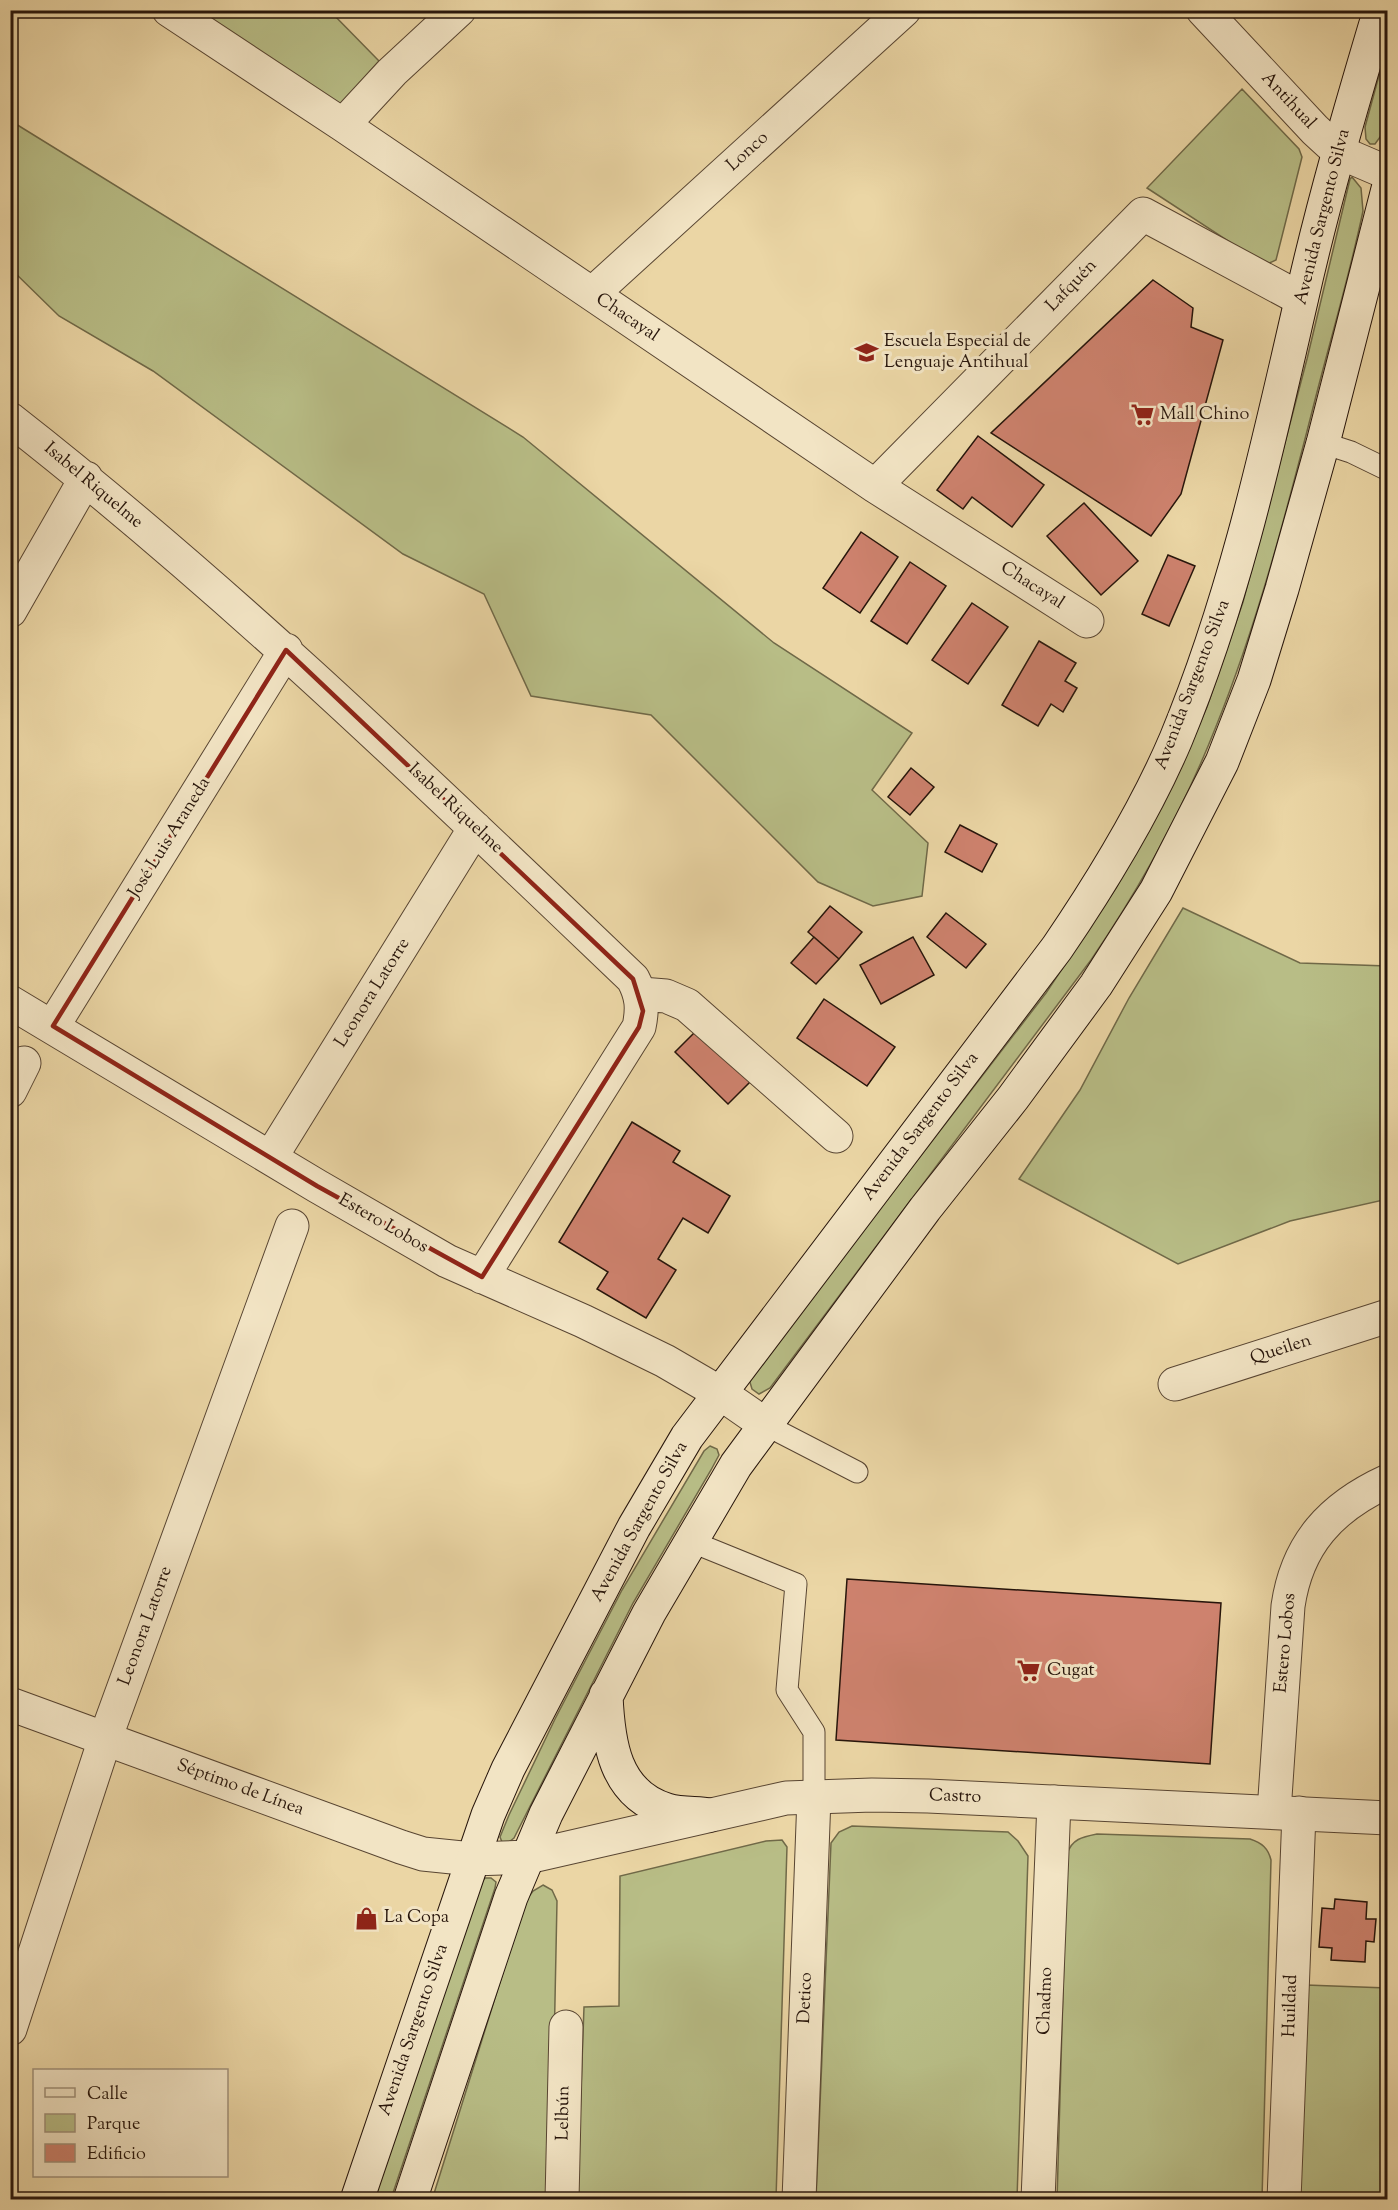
<svg xmlns="http://www.w3.org/2000/svg" width="1398" height="2210" font-family="'Sorts Mill Goudy',serif">
<style>
.green{fill:#b8bd86;stroke:#706948;stroke-width:1.5}
.building{fill:#ce826e;stroke:#27150b;stroke-width:1.5}
.lines{fill:none;stroke-linecap:round;stroke-linejoin:round}
.service-casing{stroke:#584532;stroke-width:23}
.minor-casing{stroke:#584532;stroke-width:35}
.tertiary-casing{stroke:#584532;stroke-width:35}
.secondary-casing{stroke:#27150b;stroke-width:35}
.service{stroke:#f2e4c4;stroke-width:21}
.minor{stroke:#f2e4c4;stroke-width:33}
.tertiary{stroke:#f2e4c4;stroke-width:33}
.secondary{stroke:#f2e4c4;stroke-width:33}
.marked{fill:none;stroke:#8f2418;stroke-width:4.5;stroke-linejoin:round}
.labels{text-anchor:middle;dominant-baseline:central;stroke-width:6;stroke-linejoin:round;paint-order:stroke}
.street-label{font-size:18px;fill:#27150b;stroke:#f2e4c4}
.poi-label{font-size:18px;fill:#27150b;stroke:#f2e4c4;text-anchor:start}
</style>
<rect width="100%" height="100%" fill="#ebd6a5"/>
<filter id="stains"><feTurbulence type="fractalNoise" baseFrequency=".00333" numOctaves="4"/><feColorMatrix values="0 0 0 0 .2 0 0 0 0 .09 0 0 0 0 .02 0 0 0 .5 -.17"/></filter>
<radialGradient id="worn" r=".72"><stop offset=".6" stop-color="#630" stop-opacity="0"/><stop offset="1" stop-color="#630" stop-opacity=".3"/></radialGradient>
<path class="green" d="M182,11H330L379,61L335,111Z
M1387,46V121L1383,133L1375,144H1370L1366,139L1365,127Z
M1242,89L1299,149L1302,157L1276,260L1265,265L1147,188Z
M11,121L523,437L774,643L912,733L872,790L928,843L922,896L873,906L818,882L651,715L531,696L484,594L403,554L153,371L59,316L11,269Z
M1352,177L1361,188L1363,211C1350,274 1331,337 1315,400C1287,510 1258,623 1215,729C1183,810 1140,888 1091,960L770,1388L759,1394L752,1389L749,1379L1046,993L1116,888L1180,768L1207,707L1243,602L1307,359L1350,179Z
M1183,908L1300,963L1387,966L1388,1199L1290,1221L1178,1264L1019,1179L1080,1090L1129,998Z
M710,1446L717,1449L719,1455L711,1470L633,1603L514,1838L509,1842H502L500,1837L509,1815L555,1719L622,1590L704,1451Z
M852,1826L1008,1832L1018,1841L1028,1856L1017,2199H816L831,1843L839,1832Z
M1097,1834L1250,1839C1262,1843 1268,1848 1271,1860L1262,2199L1057,2200L1067,1854C1072,1839 1082,1837 1097,1834Z
M782,1840L787,1847L776,2199L577,2200L584,2007L619,2006L620,1876L766,1841Z
M485,1878H491L496,1882L495,1888L391,2199L373,2200L480,1884Z
M543,1885L552,1890L557,1901L551,2199L432,2200L525,1902L533,1891Z
M1306,1985L1387,1988V2199L1295,2200Z"/>
<path class="building" d="M1153,280L1193,308L1191,327L1223,340L1181,494L1151,536L991,433Z
M978,436L1044,485L1012,527L972,497L963,509L937,490Z
M1084,503L1138,561L1101,595L1047,536Z
M861,532L898,557L860,613L823,588Z
M1168,555L1195,566L1169,626L1142,614Z
M910,562L946,586L907,644L871,621Z
M972,603L1008,627L968,684L932,660Z
M1039,641L1076,663L1065,681L1077,688L1063,712L1051,704L1038,726L1002,705Z
M911,768L934,787L910,815L888,797Z
M960,825L997,844L982,872L945,852Z
M830,906L862,932L839,959L808,932Z
M946,913L986,944L966,968L927,937Z
M814,937L839,959L816,984L791,963Z
M913,937L934,975L881,1004L860,965Z
M824,999L895,1047L867,1086L797,1038Z
M698,1029L751,1081L728,1104L675,1052Z
M632,1122L680,1151L673,1162L730,1196L708,1233L683,1218L658,1259L676,1270L646,1318L597,1289L608,1272L559,1242Z
M847,1579L1221,1603L1210,1764L836,1740Z
M1335,1899L1367,1902L1366,1919H1376L1374,1942L1366,1941L1365,1962L1331,1960L1332,1948L1319,1947L1322,1908L1334,1909Z"/>
<g class="lines">
<defs>
<path id="service" d="M1323,443L1351,452L1388,470
M766,1425L857,1472
M690,1541L796,1584L787,1690L814,1732V1797"/>
<path id="minor" d="M169,10L343,125L875,486L1087,621
M1203,10L1315,130L1339,152L1388,173
M343,125L392,72L459,10
M592,294L904,10
M10,419C230,591 431,786 633,979C642,996 643,1008 639,1027L482,1277
M875,486L1143,214L1301,299
M10,611L86,478
M641,994L666,996L687,1005L836,1136
M10,1002L317,1186L447,1261L583,1321L665,1361L720,1393L766,1425
M53,1026L286,650
M10,1091L24,1063
M271,1157L475,828
M1175,1384L1388,1316
M1274,1812L1288,1606C1297,1544 1331,1507 1388,1481
M10,2029L105,1739L292,1226
M562,2200L566,2027
M799,2200L814,1797
M1038,2200L1054,1802
M1284,2200L1299,1813"/>
<path id="tertiary" d="M10,1704L401,1847L423,1854L472,1859L528,1857L786,1798L872,1795L928,1796L1388,1818"/>
<path id="secondary" d="M606,1695C608,1742 614,1794 667,1810C680,1814 696,1813 710,1815
M357,2200L488,1815L508,1769L634,1527L687,1437L1057,948C1102,882 1145,812 1176,739C1235,597 1267,449 1301,301C1323,203 1351,107 1380,10
M410,2200L511,1897L546,1814L649,1613L736,1465L925,1209L1013,1098L1096,985L1156,891L1222,762L1254,680L1282,589L1323,443L1388,189"/>
</defs>
<use href="#service" class="service-casing"/>
<use href="#minor" class="minor-casing"/>
<use href="#tertiary" class="tertiary-casing"/>
<use href="#secondary" class="secondary-casing"/>
<use href="#service" class="service"/>
<use href="#minor" class="minor"/>
<use href="#tertiary" class="tertiary"/>
<use href="#secondary" class="secondary"/>
</g>
<path class="marked" d="M286,650L633,979L643,1011L639,1027L482,1277L317,1186L53,1026Z"/>
<defs>
<symbol id="school-bare" viewBox="-9 -9 18 18"><path d="M0-5L7-2L0 1L-7-2ZM-4 1L0 2.5L4 1V4Q0 6-4 4Z" fill="#8f2418" stroke="#f2e4c4" stroke-width="2.5" paint-order="stroke"/></symbol>
<symbol id="supermarket-bare" viewBox="-9 -9 18 18"><path d="M-6-5.5h2.5l.6 2H6L4.5 2H-2.5L-4.4-4H-6ZM-1.5 3.2a1.3 1.3 0 1 0 .1 0ZM3 3.2a1.3 1.3 0 1 0 .1 0Z" fill="#8f2418" stroke="#f2e4c4" stroke-width="2.5" paint-order="stroke"/></symbol>
<symbol id="shop-bare" viewBox="-9 -9 18 18"><path d="M-5-2.5h2.3a2.7 3.5 0 0 1 5.4 0H5L5.5 6h-11ZM-1.5-2.5h3a1.5 2.3 0 0 0-3 0Z" fill="#8f2418" stroke="#f2e4c4" stroke-width="2.5" paint-order="stroke"/></symbol>
</defs>
<g fill-rule="evenodd">
<use href="#school-bare" x="850" y="336" width="33" height="33"/>
<use href="#supermarket-bare" x="1126" y="398" width="33" height="33"/>
<use href="#supermarket-bare" x="1012" y="1654" width="33" height="33"/>
<use href="#shop-bare" x="350" y="1902" width="33" height="33"/>
</g>
<g class="labels">
<g class="street-label">
<text transform="translate(1288 101) rotate(47)">Antihual</text>
<text transform="translate(748 152) rotate(-42)">Lonco</text>
<text transform="translate(1323 217) rotate(-76)">Avenida Sargento Silva</text>
<text transform="translate(1072 286) rotate(-46)">Lafquén</text>
<text transform="translate(627 318) rotate(34)">Chacayal</text>
<text transform="translate(93 486) rotate(40)">Isabel Riquelme</text>
<text transform="translate(1032 586) rotate(33)">Chacayal</text>
<text transform="translate(1193 685) rotate(-69)">Avenida Sargento Silva</text>
<text transform="translate(455 809) rotate(43)">Isabel Riquelme</text>
<text transform="translate(170 838) rotate(-58)">José Luis Araneda</text>
<text transform="translate(373 993) rotate(-58)">Leonora Latorre</text>
<text transform="translate(921 1127) rotate(-53)">Avenida Sargento Silva</text>
<text transform="translate(383 1224) rotate(30)">Estero Lobos</text>
<text transform="translate(1281 1350) rotate(-18)">Queilen</text>
<text transform="translate(640 1522) rotate(-61)">Avenida Sargento Silva</text>
<text transform="translate(146 1626) rotate(-70)">Leonora Latorre</text>
<text transform="translate(1286 1643) rotate(-85)">Estero Lobos</text>
<text transform="translate(240 1788) rotate(20)">Séptimo de Línea</text>
<text transform="translate(955 1797) rotate(2)">Castro</text>
<text transform="translate(806 1998) rotate(-88)">Detico</text>
<text transform="translate(1046 2001) rotate(-88)">Chadmo</text>
<text transform="translate(1291 2006) rotate(-88)">Huildad</text>
<text transform="translate(414 2030) rotate(-71)">Avenida Sargento Silva</text>
<text transform="translate(564 2113) rotate(-89)">Lelbún</text>
</g>
<g class="poi-label">
<text x="884" y="342">Escuela Especial de<tspan x="884" dy="21">Lenguaje Antihual</tspan></text>
<text x="1160" y="415">Mall Chino</text>
<text x="1047" y="1671">Cugat</text>
<text x="384" y="1918">La Copa</text>
</g>
</g>
<rect width="1398" height="2210" fill="none" stroke="#ebd6a5" stroke-width="36"/>
<rect x="12" y="12" width="1374" height="2186" fill="none" stroke="#27150b" stroke-width="3"/>
<rect x="18" y="18" width="1362" height="2174" fill="none" stroke="#27150b" stroke-width="1.5"/>
<rect x="33" y="2069" width="195" height="108" fill="#f2e4c4" stroke="#a1917a" stroke-width="1.5"/>
<rect x="45" y="2088" width="30" height="9" fill="#f2e4c4" stroke="#a1917a" stroke-width="1.5"/>
<text x="87" y="2099" font-size="18" fill="#27150b">Calle</text>
<rect x="45" y="2114" width="30" height="18" fill="#b8bd86" stroke="#a1917a" stroke-width="1.5"/>
<text x="87" y="2129" font-size="18" fill="#27150b">Parque</text>
<rect x="45" y="2144" width="30" height="18" fill="#ce826e" stroke="#a1917a" stroke-width="1.5"/>
<text x="87" y="2159" font-size="18" fill="#27150b">Edificio</text>
<rect width="100%" height="100%" filter="url(#stains)"/>
<rect width="100%" height="100%" fill="url(#worn)"/>
</svg>
